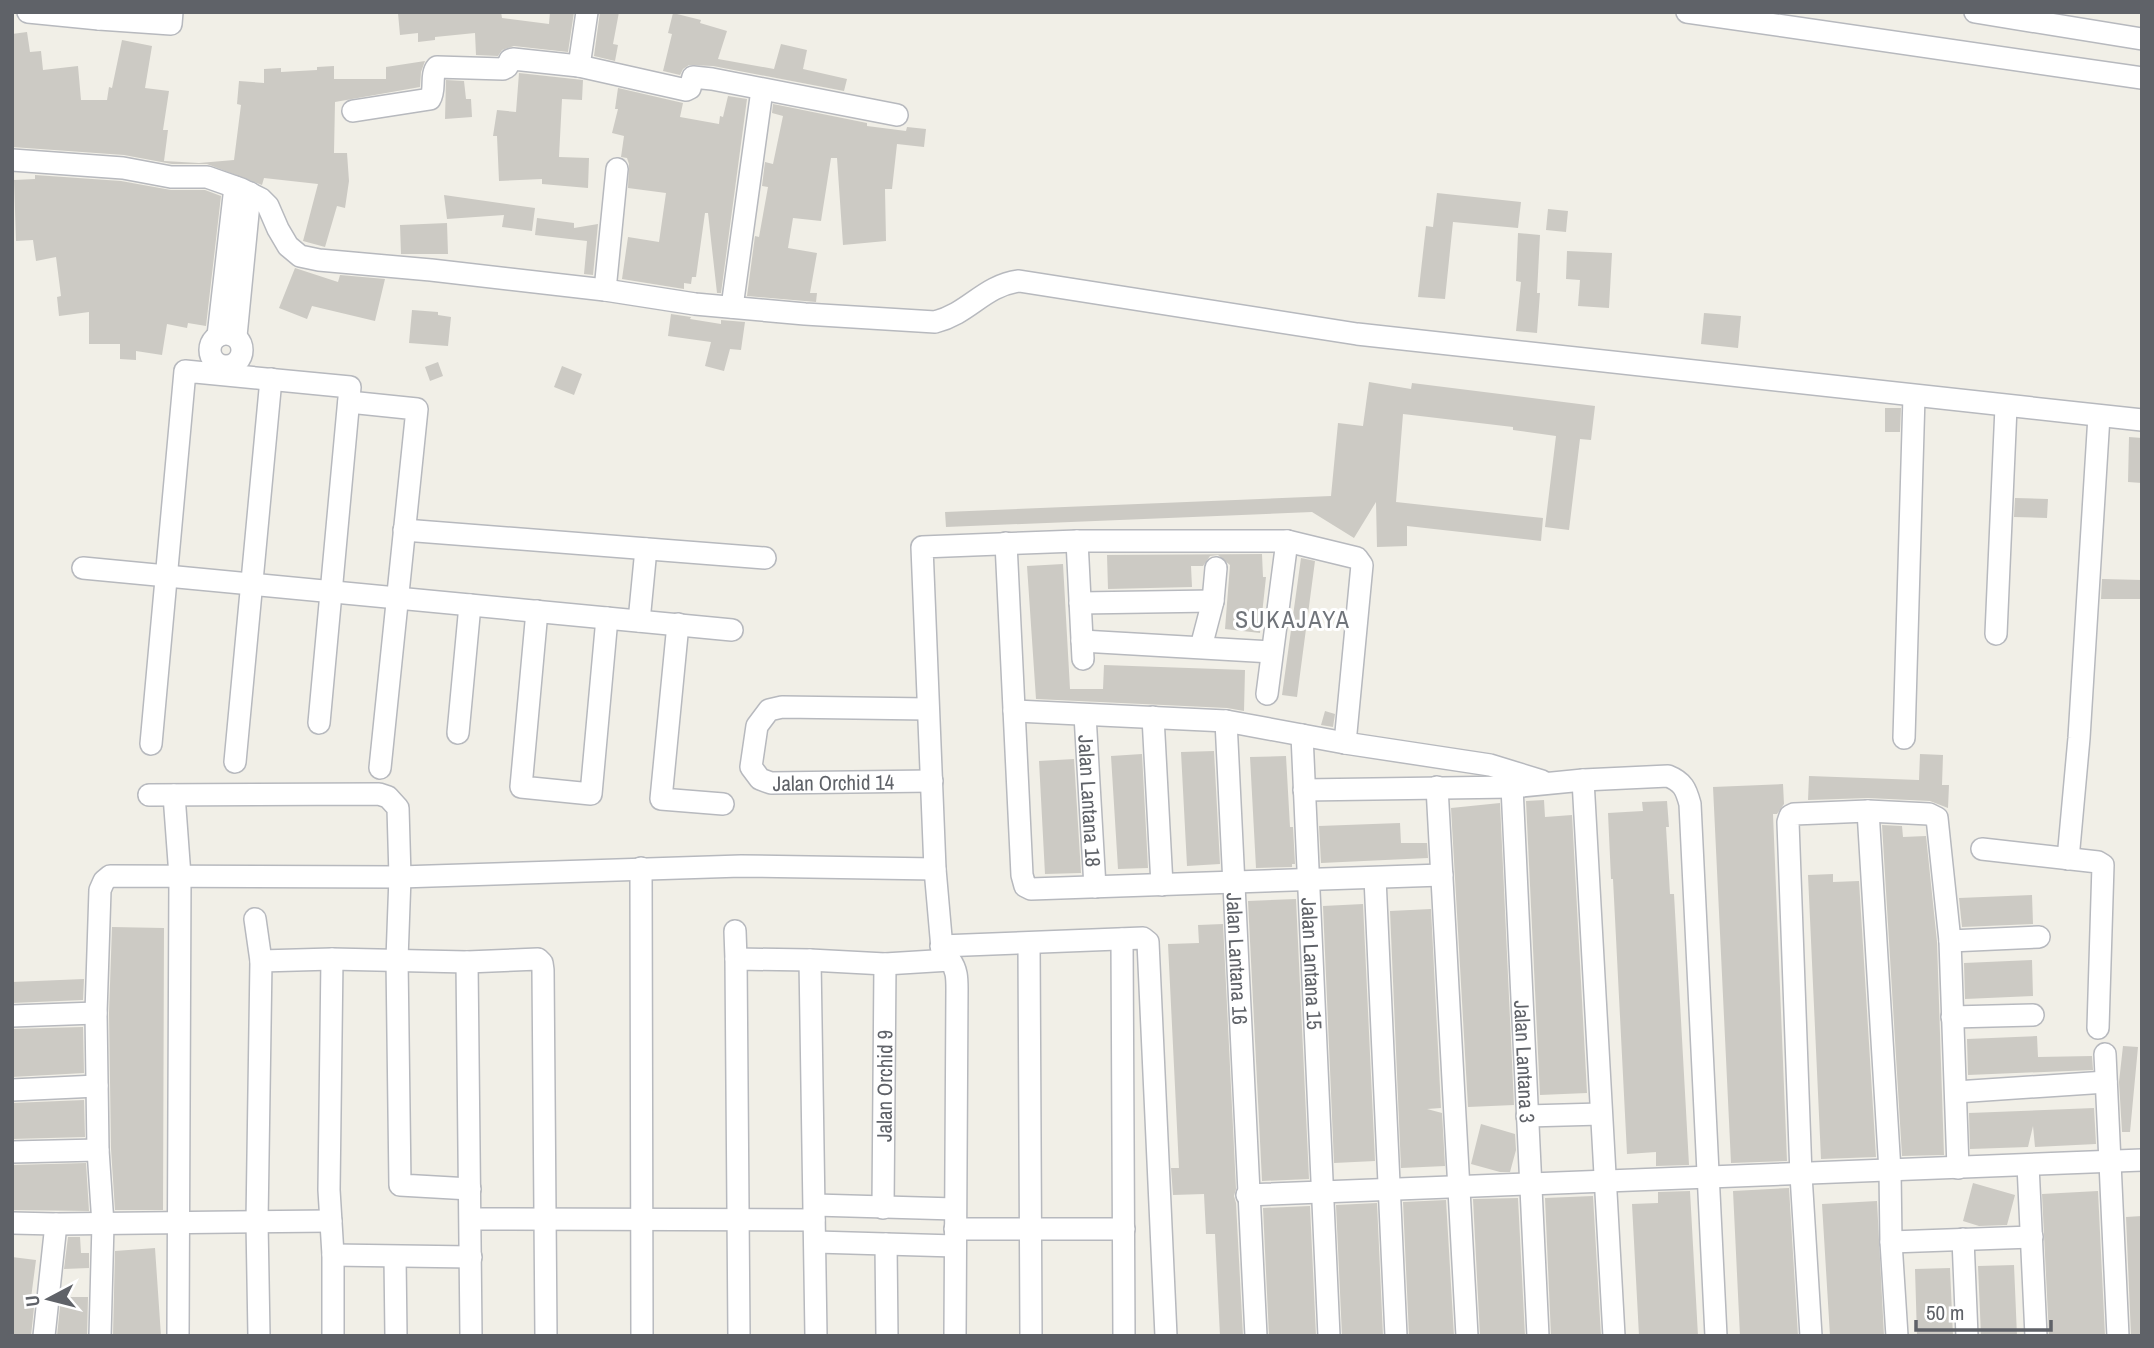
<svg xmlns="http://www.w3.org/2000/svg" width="2154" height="1348" font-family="'Archivo Narrow',sans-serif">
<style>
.building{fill:#cccac4}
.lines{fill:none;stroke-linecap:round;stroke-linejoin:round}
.minor-casing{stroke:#b7b9be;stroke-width:24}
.minor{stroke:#fff;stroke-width:21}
.labels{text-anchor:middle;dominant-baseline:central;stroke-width:6;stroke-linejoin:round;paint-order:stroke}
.street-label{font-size:21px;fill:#5f6268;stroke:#fff}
.quarter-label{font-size:24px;letter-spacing:2px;fill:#70747a;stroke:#fff}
</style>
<rect width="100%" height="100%" fill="#f1efe7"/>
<path class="building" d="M501,12L502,18L549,24L550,12H574L568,52L514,46L502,50L498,56L476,55L475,33L435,37V40L418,42V33L400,35L398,13Z
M600,12H619L613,44L618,45L615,61L594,56Z
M673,13L701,20L700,23L727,31L718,59L774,69L781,44L807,50L803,69L847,79L844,91L713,66L689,65L683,69L680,75L663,71L672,34L668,33Z
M27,32L30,52L41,51L43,70L78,66L81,100H107L109,87L112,88L122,40L152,46L145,88L169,91L163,130H168L164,161L199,163L234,160L241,105L237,104L239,81L264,83V69L281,68V72L317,70V67L334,66V79H386V67L425,61L421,72L420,87L335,102L334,153H347L349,181L345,208L337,206L325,247L303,241L318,184L264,178L262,185L207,164H172L124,155L12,147V34Z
M519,73L583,80L582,100L562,99L559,157L589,158L588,188L542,184V179L499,181L497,136H493L497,110L516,112Z
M446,80L464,81L466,99H471L472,117L445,119Z
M618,88L683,103L680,117L719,124L720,116L723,117L728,96L747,99L721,293H717L708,213H705L696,277H692L691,284L684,283V289L622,279L628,237L659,242L666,193L628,188L629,164L627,158L621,157L624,136L612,133L618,109H615Z
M773,104L867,123V126L906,131L907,127L926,129L924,147L897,144L892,189H885L886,241L843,245L837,158H831L821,221L793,218L788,248L817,253L810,293H817L816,302L747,296L755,236L759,237L768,187L762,186L765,162L773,164L783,116L772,113Z
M35,175L121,181L171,190H205L221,196L206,326L188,323L187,328L167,324L162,355L136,351V360L120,359V344H89V312L59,316L57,297L61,296L56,257L36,261L33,240L16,241L14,180L35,179Z
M1437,193L1521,202L1518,228L1453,222L1445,299L1418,297L1426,226L1433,227Z
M444,195L535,208L532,231L502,227L504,215L447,219Z
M1548,209L1568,211L1566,232L1546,230Z
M537,218L574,223V228L598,224L593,275L584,274L587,241L535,235Z
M447,223L448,254H401L400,225Z
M1518,233L1540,235L1537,293H1540L1537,333L1516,331L1521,282L1516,281Z
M1567,251L1612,253L1609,308L1578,306L1580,280L1566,279Z
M295,268L338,282L340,275L385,279L375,321L312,306L307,319L279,308Z
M412,310L438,312V315L451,317L448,346L409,343Z
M1704,313L1741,316L1738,348L1701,344Z
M671,314L691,317L690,319L721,324V320L745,322L741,350L730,349L724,371L705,366L711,342L668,336Z
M438,362L443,376L430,381L425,367Z
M562,366L582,374L574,395L554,387Z
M1369,382L1411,389L1412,383L1595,406L1591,440L1580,439L1569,530L1545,527L1556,436L1513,430V427L1403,414L1396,502L1543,518L1541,541L1407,526V546L1377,547L1376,502L1354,538L1312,512L946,527L945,512L1331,496L1338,423L1363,426Z
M1885,408H1901L1900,432H1885Z
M2129,437L2142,438V483L2128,482Z
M2015,498L2048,499L2047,518L2014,517Z
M1262,554L1263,577H1266L1260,633L1225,629L1230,565L1218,555L1210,556L1203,566H1191L1192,587L1108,589L1107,555Z
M1301,558L1315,561L1297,697L1282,695Z
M1063,564L1070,689H1103L1104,665L1245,670L1244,711L1227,708L1036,699L1027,566Z
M2102,579L2142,580V599H2101Z
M1325,711L1335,714L1333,727L1321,725Z
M1214,751L1220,864L1187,866L1181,752Z
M1142,754L1148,868L1118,869L1111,756Z
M1920,754L1943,755L1942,785H1949L1948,808L1930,801L1868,798L1808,800L1809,776L1919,780Z
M1286,756L1290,827H1293L1295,864H1292V867L1256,868L1250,757Z
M1074,759L1081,873L1045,874L1039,761Z
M1783,784L1784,804L1777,814H1773L1787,1161L1731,1163L1713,787Z
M1544,800L1545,817L1572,815L1587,1093L1540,1095L1526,801Z
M1667,801L1669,827H1666L1670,894H1674L1689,1165L1656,1166V1152L1627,1154L1613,879H1611L1608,813L1643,811L1642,802Z
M1500,803L1514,1105L1468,1107L1451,808Z
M1400,823L1401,843H1427L1428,858L1321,863L1319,826Z
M1882,825L1902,826L1903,837L1926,836L1937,942L1944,1155L1902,1156Z
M1833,874V882L1859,881L1876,1157L1821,1159L1808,875Z
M2032,895L2033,924L1962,927L1959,898Z
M1296,899L1309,1179L1262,1181L1248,901Z
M1363,904L1375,1161L1334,1163L1323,906Z
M1431,909L1441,1108L1427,1109L1442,1113L1445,1166L1401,1168L1390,911Z
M1223,924L1236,1189L1234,1196L1236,1203L1243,1336H1220L1215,1234H1206L1204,1194L1173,1195L1171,1168H1179L1168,944L1199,943L1198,925Z
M112,927L164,928L163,1210H115L111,1149L109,1013Z
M2032,960L2033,996L1965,999L1964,963Z
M84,979L83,1000L12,1003V982Z
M83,1027L84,1073L12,1077V1029Z
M2037,1036L2038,1057L2092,1056L2093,1070L1968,1075L1967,1039Z
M2123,1046L2138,1047L2130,1132H2122L2119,1082Z
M84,1100L85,1137L12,1139V1103Z
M2094,1108L2096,1144L2035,1147L2033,1126L2028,1147L1970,1149L1969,1113Z
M1481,1124L1515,1134L1516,1150L1510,1172H1500L1471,1164Z
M86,1163L89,1211L12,1210V1165Z
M1973,1183L2015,1195L2007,1225L1979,1226L1963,1221Z
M1789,1188L1798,1336H1740L1733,1191Z
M1690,1191L1698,1336H1639L1632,1204L1658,1203V1192Z
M2098,1191L2105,1336H2049L2042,1194Z
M1593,1196L1601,1336H1551L1545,1198Z
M1518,1198L1525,1336H1480L1473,1199Z
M1446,1200L1454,1336H1409L1403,1202Z
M1877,1201L1884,1336H1830L1822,1204Z
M1377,1203L1383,1336H1342L1336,1205Z
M1310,1206L1316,1336H1269L1263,1208Z
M2142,1216V1336H2131L2126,1217Z
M68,1237H80L81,1253H89V1268L64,1269Z
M155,1248L161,1336H113L115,1251Z
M12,1257L36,1260L31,1298H35L31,1336H12Z
M2014,1265L2017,1336H1981L1978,1266Z
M1950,1268L1953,1336H1917L1915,1269Z
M61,1297H88L87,1336H57Z"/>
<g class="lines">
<defs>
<g id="minor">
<path d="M28,12L99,19"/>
<path d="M100,12L99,19L171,24L172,12"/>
<path d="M1687,12L2142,78"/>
<path d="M1975,12L2142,39"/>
<path d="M579,66L587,12"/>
<path d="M353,111L430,99C436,90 430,75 437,67L503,69L507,67L510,60L513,59L579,66L686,90L690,88L693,77L712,79L897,115"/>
<path d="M12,160L123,168L171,177H207L241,189L261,199L268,206L278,229L288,246L300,256L319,260L431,270L605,290L695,304L805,314L935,322C970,313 983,286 1019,281L1357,334L2142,420"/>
<path d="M605,290L617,169"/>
<path d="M732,307L762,90"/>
<circle cx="226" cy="350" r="16"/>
<path d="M218,336L235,187"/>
<path d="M236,336L250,193"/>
<path d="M349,402L417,409L380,768"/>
<path d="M404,530L765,558"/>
<path d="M1077,541L1083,659"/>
<path d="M1006,543L1022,875L1025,886L1031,889L1442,875"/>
<path d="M83,568L732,630"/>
<path d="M1080,603L1213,601"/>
<path d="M537,611L521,787L591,794L607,618"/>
<path d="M639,621L646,549"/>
<path d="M678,624L661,799L723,804"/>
<path d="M1996,634L2006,407"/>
<path d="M1082,641L1272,652"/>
<path d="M1201,647L1213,601L1216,568"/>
<path d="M1267,694L1287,541"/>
<path id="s1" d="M928,709L782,707L769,710L757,726L751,767L760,779L771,783L932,781"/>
<path d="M1014,711L1226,721L1345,743L1490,765L1542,781"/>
<path id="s2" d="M1085,715L1095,887"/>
<path d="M1153,717L1162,885"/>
<path id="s3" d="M1226,721L1256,1336"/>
<path d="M458,733L470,605"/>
<path id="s4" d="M1302,735L1329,1336"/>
<path d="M1904,738L1914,396"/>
<path d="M151,744L185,371L350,387L319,723"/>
<path d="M235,762L271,379"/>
<path d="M1583,780L1614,1336"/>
<path d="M1437,787L1467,1336"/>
<path id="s5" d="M1512,787L1538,1336"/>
<path d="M1304,790L1512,787L1583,780L1668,776C1683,782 1686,789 1690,804L1716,1336"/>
<path d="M149,795L379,794L388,797L398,808L400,877L397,959L400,1185L470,1189"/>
<path d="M174,795L180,876L178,1336"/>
<path d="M1868,811L1890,1171L1891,1242L1897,1336"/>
<path d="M1982,849L2098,862L2103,865L2098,1028"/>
<path d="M2068,859L2079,738L2099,416"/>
<path d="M641,868L642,1336"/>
<path d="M1375,878L1396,1336"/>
<path d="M255,919L261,961"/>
<path d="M735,931L736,959"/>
<path d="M1122,939L1124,1336"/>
<path d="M1950,941L2039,937"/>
<path d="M1029,943L1031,1336"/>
<path d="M941,946L1143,938L1148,942L1166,1336"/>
<path d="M332,959L329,1190L333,1255V1336"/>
<path d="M810,960L816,1336"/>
<path d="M943,960L935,869L922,547L1077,541H1287L1357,558L1362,565L1345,743"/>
<path d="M467,962L471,1336"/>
<path d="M12,1016L96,1013"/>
<path d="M1952,1017L2033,1015"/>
<path d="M2105,1054L2118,1336"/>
<path d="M12,1090L97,1086"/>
<path d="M1956,1092L2106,1082"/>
<path d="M1527,1116L1601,1114"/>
<path d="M12,1152L98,1150"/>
<path d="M2028,1165L2036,1336"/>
<path d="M1247,1195L2142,1160"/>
<path d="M815,1205L955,1209"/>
<path id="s6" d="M883,1208L885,964"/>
<path d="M471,1219L814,1220"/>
<path d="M12,1223L56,1224L44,1336"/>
<path d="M56,1224L331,1221"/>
<path d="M955,1229H1124"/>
<path d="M1963,1239L1967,1336"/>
<path d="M816,1242L955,1246"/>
<path d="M1891,1242L2032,1237"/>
<path d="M886,1244L887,1336"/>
<path d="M333,1255L471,1257"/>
<path d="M395,1257L396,1336"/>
<path d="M100,1336L103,1224L98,1150L96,1013L100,890L104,881L110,876L400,877L741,866L935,869"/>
<path d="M259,1336L257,1222L261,961L332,959L467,962L538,959L542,963L543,970L546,1336"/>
<path d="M739,1336L736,959L810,960L885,964L950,960C957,970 957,978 957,989L955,1336"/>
<path d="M1811,1336L1801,1175L1788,822L1790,816L1794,814L1868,811L1929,814L1937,818L1950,941L1958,1168"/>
</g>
</defs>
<use href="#minor" class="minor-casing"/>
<use href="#minor" class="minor"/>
</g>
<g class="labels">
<g class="street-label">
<text stroke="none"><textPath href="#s1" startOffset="310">Jalan Orchid 14</textPath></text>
<text stroke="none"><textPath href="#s2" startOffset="86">Jalan Lantana 18</textPath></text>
<text stroke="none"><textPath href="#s3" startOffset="238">Jalan Lantana 16</textPath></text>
<text stroke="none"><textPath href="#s4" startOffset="229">Jalan Lantana 15</textPath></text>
<text stroke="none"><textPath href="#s5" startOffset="275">Jalan Lantana 3</textPath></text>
<text stroke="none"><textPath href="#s6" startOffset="122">Jalan Orchid 9</textPath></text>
</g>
<g class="quarter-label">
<text x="1293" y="619">SUKAJAYA</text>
</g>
</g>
<rect width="2154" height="1348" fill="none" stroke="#5f6268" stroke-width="28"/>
<g transform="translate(49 1299) rotate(263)" stroke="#ffffff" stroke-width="5" paint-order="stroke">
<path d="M0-5L12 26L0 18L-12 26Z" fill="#5f6268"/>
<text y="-10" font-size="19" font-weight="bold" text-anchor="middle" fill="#5f6268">U</text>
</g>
<path d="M1916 1320v10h135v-10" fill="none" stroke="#5f6268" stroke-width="3.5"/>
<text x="1926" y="1320" font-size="21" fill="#5f6268" stroke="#ffffff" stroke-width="5" paint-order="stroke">50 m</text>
</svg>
